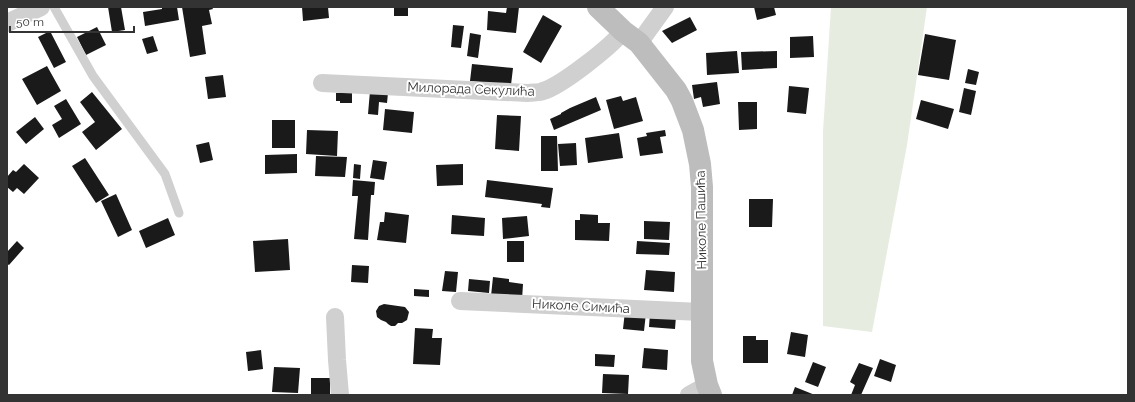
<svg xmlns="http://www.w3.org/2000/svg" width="1135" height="402" font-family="Raleway,sans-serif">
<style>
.green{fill:#e6ecdf}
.building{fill:#1a1a1a}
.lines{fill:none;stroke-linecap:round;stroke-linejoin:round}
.lane{stroke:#d0d0d0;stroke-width:9}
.street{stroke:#d0d0d0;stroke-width:18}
.secondary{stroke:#bdbdbd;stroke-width:22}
.labels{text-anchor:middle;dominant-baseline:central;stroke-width:4;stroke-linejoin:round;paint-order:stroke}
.street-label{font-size:13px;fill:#333;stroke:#fff}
</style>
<rect width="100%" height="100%" fill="#fff"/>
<path class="green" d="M831,7H927L907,145L872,332L823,326V132Z"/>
<path class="building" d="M108,7H121L125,30L112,32Z
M162,7H177L179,20L145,26L143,12L162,9Z
M182,7H212L213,9L209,10L212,24L202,26L206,54L190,57Z
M302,7H328L329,18L303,21Z
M394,7H408V16H394Z
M507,7H519L516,33L487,30L488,11L506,13Z
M754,7H774L776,15L757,20Z
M543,15L562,26L541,63L523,52Z
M690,17L697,30L672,43L662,31Z
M453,25L464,26L461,48L451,47Z
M97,27L106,45L86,55L77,37Z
M50,31L66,62L54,68L38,37Z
M470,33L481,35L478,58L467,56Z
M925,34L956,40L949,80L918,75Z
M153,36L158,51L147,54L142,39Z
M813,36L814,57L790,58V37Z
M737,51L739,73L707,75L706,53Z
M777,51V68L742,70L741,52Z
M472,64L513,68L511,85L470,81Z
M47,66L61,91L37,105L22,79Z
M968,69L979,72L976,85L965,83Z
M223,75L226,97L208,99L205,77Z
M717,82L720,104L703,107L701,97L694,99L692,85Z
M789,86L809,88L806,114L787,112Z
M964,88L976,91L971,115L959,112Z
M370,91L388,93L387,103L379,102L378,115L368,114Z
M92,92L122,129L96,150L82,132L95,122L80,102Z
M352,92V103H340V101H336V93Z
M621,96L623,101L636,97L643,121L614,129L606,100Z
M596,97L601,110L554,130L550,119L561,114V113L570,108Z
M66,99L81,124L59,138L52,125L62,119L54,106Z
M921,100L954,109L948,129L916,119Z
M738,102H757V129L739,130Z
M385,109L414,112L412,133L383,130Z
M497,115L521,116L519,151L495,149Z
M35,117L44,129L26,144L16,132Z
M272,120H295V148H272Z
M307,130L338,131L337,156L306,154Z
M665,130L666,136L660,137L663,153L640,156L637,138L647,136L646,133Z
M619,133L623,158L588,163L585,138Z
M541,136H557L558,171H541Z
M209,142L213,160L200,163L196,145Z
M576,143L577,165L560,166L558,144Z
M297,154V173L265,174V155Z
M316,156L347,157L345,177L315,176Z
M85,158L109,195L96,203L72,166Z
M373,160L387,162L384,180L370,178Z
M24,164L39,178L24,194L17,188L13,192L7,187V177L13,170L16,172Z
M354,164L361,165L360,179L353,178Z
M463,164V185L437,186L436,165Z
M353,180L375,182L374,195H371L368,240L354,239L358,196H352Z
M487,180L553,188L550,208L541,207L542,204L485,197Z
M116,194L132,230L118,237L101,201Z
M749,199H773L772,227H749Z
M385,212L409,215L406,243L377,240L380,222H384Z
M580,214L598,215V223H610L609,241L575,240V220H580Z
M452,215L485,218L484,236L451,234Z
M527,216L529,236L503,239L502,218Z
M168,218L175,235L146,248L139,231Z
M644,221L670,222L669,240L644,239Z
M288,239L290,270L255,272L253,241Z
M17,241L24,248L9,265L7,264V252Z
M507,241H524V262H507Z
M637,241L670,243L669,255L636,254Z
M352,265L369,266L368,283L351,282Z
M646,270L675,272L674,292L644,290Z
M445,271L458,272L456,292L442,291Z
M493,277L509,279V282L523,284L522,300L491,296Z
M469,279L490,281L489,293L468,291Z
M414,289L429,290V297L414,296Z
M384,304L405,307L409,312L407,320L402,323H398L395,326H391L388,324L386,322L381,320L377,317L376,311L379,306Z
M625,311L646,313L644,331L623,329Z
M650,313L676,316L675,329L649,327Z
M415,328L433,329L432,338H442L440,365L413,364Z
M791,332L808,335L805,357L787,354Z
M743,336H756V340H768V363H743Z
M644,348L668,350L667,370L642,368Z
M261,350L263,369L248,371L246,352Z
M595,354L615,355L614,367L595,366Z
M880,359L896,365L891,382L874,376Z
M813,362L826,367L818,387L805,382Z
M859,363L873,368L861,395H851L855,385L850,382Z
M274,367L300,368L298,393L272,392Z
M603,374L629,375L628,394L602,393Z
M311,378H330V395H311Z
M795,387L815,395H792Z"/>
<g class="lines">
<path class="lane" d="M54,7L93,76L165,174L179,213"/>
<path class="street" d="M7,23L41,7
M639,43L665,7
M322,83L528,93C533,92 539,93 543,91C561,86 612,46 623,31
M460,301L701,312
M335,317L337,360L340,395
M689,395L707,385"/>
<path class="secondary" d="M598,7L623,31L639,43L676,90L682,101L693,130L700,164L702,187V361L707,385L711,395"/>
</g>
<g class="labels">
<g class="street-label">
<text transform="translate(471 89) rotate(2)">Милорада Секулића</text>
<text transform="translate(701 220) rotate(-91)">Николе Пашића</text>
<text transform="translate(581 306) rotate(3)">Николе Симића</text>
</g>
</g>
<rect width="1135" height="402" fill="none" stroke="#333333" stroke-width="16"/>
<path d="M10 26v6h124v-6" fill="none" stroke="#333333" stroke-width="2"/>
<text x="16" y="26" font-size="12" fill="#333333" stroke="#ffffff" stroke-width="3" paint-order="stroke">50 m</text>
</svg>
